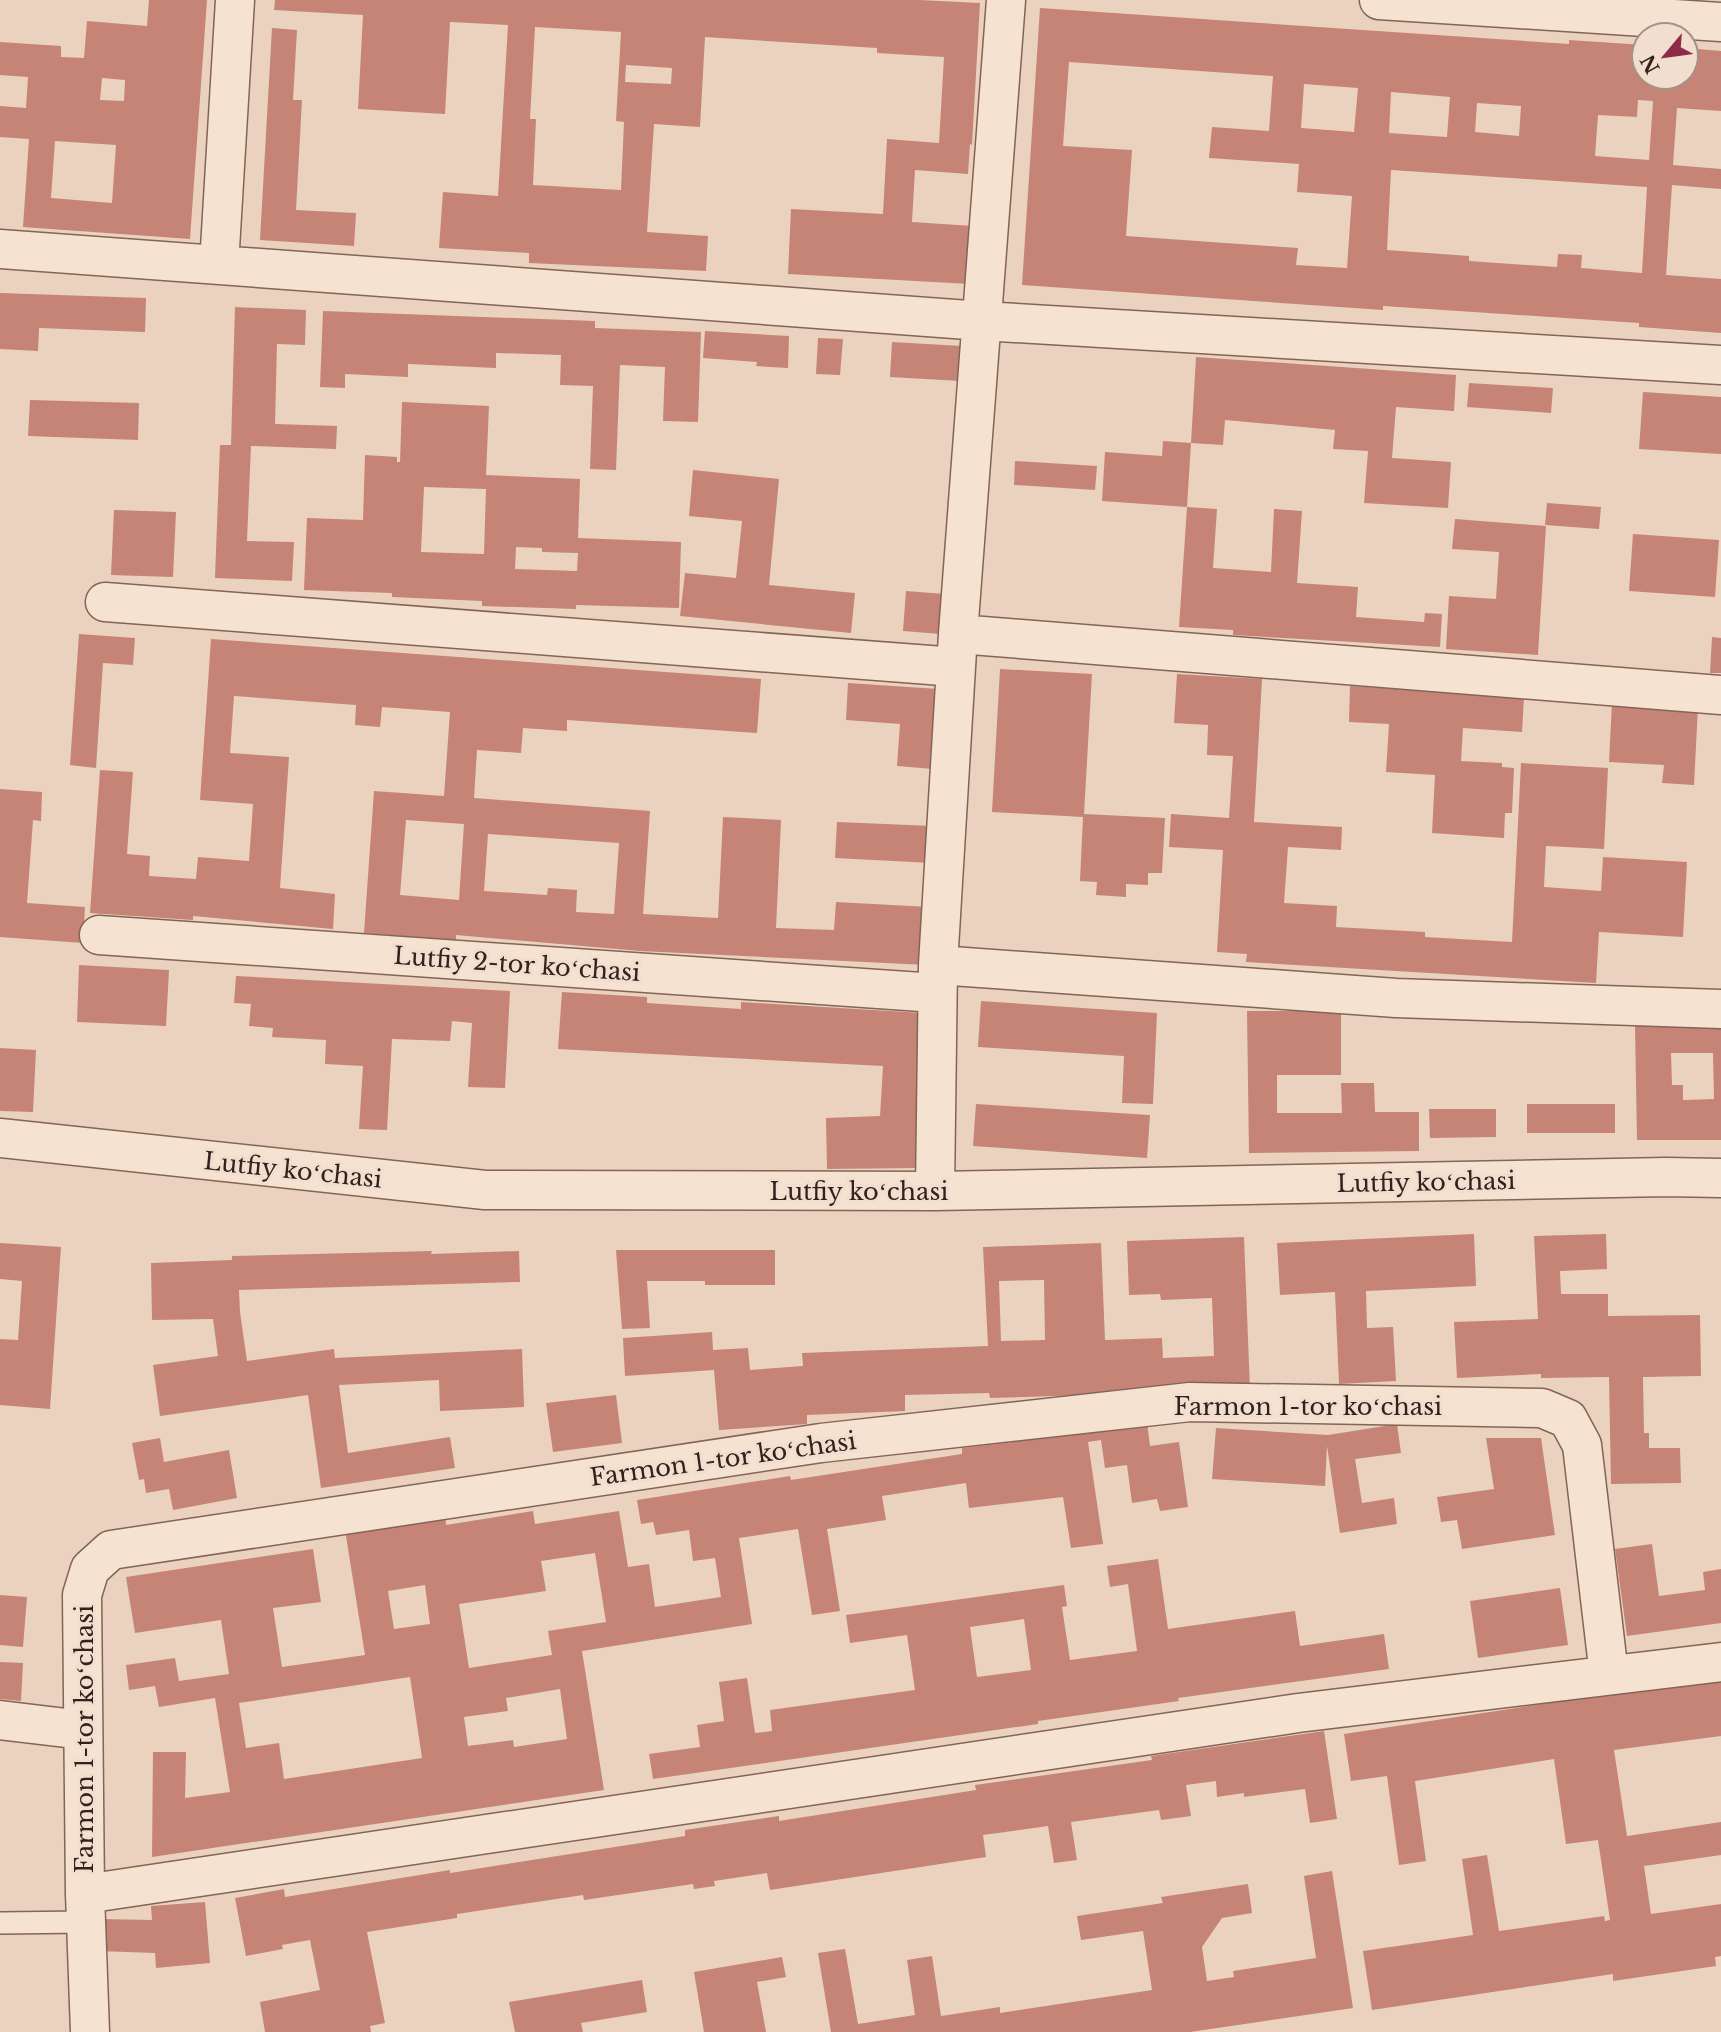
<svg xmlns="http://www.w3.org/2000/svg" width="1721" height="2032" font-family="'Libre Baskerville',serif">
<style>
.building{fill:#c68477;fill-rule:evenodd}
.lines{fill:none;stroke-linecap:round;stroke-linejoin:round}
.lane-casing{stroke:#826458;stroke-width:24}
.street-casing{stroke:#826458;stroke-width:41}
.lane{stroke:#f6e2d1;stroke-width:21}
.street{stroke:#f6e2d1;stroke-width:38}
.labels{text-anchor:middle;dominant-baseline:central;stroke-width:6;stroke-linejoin:round;paint-order:stroke}
.street-label{font-size:24px;fill:#32211c;stroke:#f2dece}
</style>
<rect width="100%" height="100%" fill="#ead2bf"/>
<path class="building" d="M149,0H207L190,239L23,227L29,139L0,137V106L26,108L28,77L0,75V42L61,46V57L84,58L87,21L147,26ZM102,78L125,80L124,101L100,100ZM55,141L116,145L112,203L51,198Z
M275,0H920L980,3L972,145L970,144L968,174L915,170L912,222L973,226L970,284L788,274L791,209L883,214L887,139L939,143L944,57L877,53V48L705,37L700,127L654,124L647,232L708,236L706,271L529,263V253L439,248L443,192L498,196L508,25L450,22L445,114L358,109L363,15L274,10ZM535,27L621,32L616,121L624,122L621,190L533,185L536,119H530ZM626,65L672,68L671,84L625,82Z
M1040,8L1569,44V40L1644,45V77H1686V48L1721,51V111L1677,108L1673,165L1721,169V189L1672,185L1666,275L1721,279V333L1639,327V323L1383,306V310L1022,285ZM1069,62L1273,76L1269,131L1212,127L1209,158L1299,164L1297,192L1352,196L1347,268L1296,265L1298,248L1126,236L1132,150L1063,146ZM1304,84L1358,88L1354,132L1301,128ZM1391,92L1450,97L1447,137L1389,133ZM1638,100L1653,101L1649,160L1595,156L1598,115L1637,117ZM1477,103L1521,106L1519,136L1475,132ZM1391,170L1647,187L1642,273L1581,268L1582,255L1558,254L1557,267L1469,261V256L1387,250Z
M272,28L297,30L293,100H302L296,210L356,213L354,246L260,240Z
M0,293L146,298L145,332L39,328L38,351L0,349Z
M235,307L306,310L305,345L277,344L275,424L337,426L336,449L251,446L247,541L294,542L292,581L215,578L220,445H231Z
M323,311L595,321V328L701,332L698,422L663,421L665,367L620,365L616,470L590,469L593,386L560,385L561,355L496,353V368L408,364V377L345,374V388L320,387Z
M705,331L789,336L788,368L756,366L757,362L703,358Z
M818,338L843,339L840,375L816,374Z
M892,342L962,346L960,381L890,377Z
M1196,357L1456,375L1454,411L1396,407L1392,458L1451,462L1448,508L1364,503L1368,451L1333,449L1335,430L1225,420L1223,445L1191,443Z
M1469,383L1553,388L1551,413L1467,407Z
M1643,392L1721,397V454L1639,449Z
M30,400L139,403L138,440L28,436Z
M402,402L489,406L486,475L580,479L578,538L681,542L679,608L576,605V609L482,606V601L392,597V593L304,590L307,518L363,520L365,455L397,457V462H400ZM424,487L486,489L484,554L421,552ZM516,547L542,548V552L578,553L577,571L515,569Z
M1163,441L1191,443L1187,507L1217,509L1213,568L1271,572L1274,509L1302,511L1297,583L1358,587L1356,617L1424,622L1425,613L1442,614L1440,647L1233,635V630L1179,627L1187,507L1102,501L1105,452L1162,456Z
M1015,461L1097,466L1095,490L1014,485Z
M693,470L779,479L769,585L855,593L851,633L680,616L685,573L736,578L742,521L689,516Z
M1547,503L1601,507L1599,529L1545,525Z
M114,510L176,512L173,577L111,575Z
M1455,519L1546,526L1538,655L1446,649L1449,596L1496,599L1499,552L1452,549Z
M1633,534L1719,540L1715,597L1629,591Z
M906,591L945,594L941,634L903,631Z
M79,634L135,638L133,665L103,663L96,768L70,765Z
M1712,637L1721,638V673H1710Z
M211,639L761,679L757,733L567,720V731L523,728L521,753L477,750L474,798L650,811L643,914L718,918L723,817L781,820L776,928L834,930L836,902L929,907L926,965L640,951L456,935V940L364,933L374,791L444,796L450,712L382,707L380,727L355,725L356,705L234,696L230,753L289,757L280,888L335,894L333,929L193,916V920L90,913L100,770L133,772L127,854L150,856L149,876L196,879L198,857L249,861L253,804L200,800ZM406,820L464,824L459,900L400,895ZM488,834L619,843L614,914L576,912L577,890L548,888L547,895L484,891Z
M1000,669L1092,674L1084,814L1165,818L1162,873H1148V885L1126,884V897L1096,895L1097,882L1080,881L1083,817L992,812Z
M1177,674L1262,679L1254,822L1342,827L1341,850L1288,847L1284,903L1337,906L1336,927L1425,932V937L1512,942L1521,763L1608,768L1604,849L1546,846L1544,887L1601,891L1603,857L1687,862L1683,937L1599,932L1596,983L1246,962L1247,954L1217,952L1223,850L1169,847L1171,814L1229,818L1233,756L1207,755L1208,725L1174,723Z
M848,683L939,689L933,769L897,766L900,724L846,720Z
M1350,686L1524,697L1522,732L1463,728L1461,761L1502,763V767L1514,768L1512,813H1505L1504,838L1432,833L1435,775L1386,772L1389,724L1349,722Z
M1612,702L1698,707L1694,785L1662,783L1664,765L1609,762Z
M0,789L42,792L41,821L33,820L27,903L85,907L83,943L0,937Z
M837,822L933,826L932,863L835,858Z
M79,965L169,970L166,1026L77,1022Z
M236,976L510,991L505,1088L468,1087L472,1023L452,1021L450,1041L392,1039L387,1130L359,1129L363,1066L325,1064L326,1040L272,1037L273,1028L249,1026L251,1004L234,1003Z
M562,992L647,997V1003L741,1009V1002L923,1013L916,1168L827,1169L826,1118L880,1116L883,1066L558,1049Z
M981,1001L1157,1013L1153,1104L1122,1103L1124,1056L978,1047Z
M1247,1011H1341V1075H1277V1113H1342L1341,1083H1374L1375,1112H1419V1151L1249,1153Z
M1721,1025V1140H1637L1635,1026ZM1671,1053H1713L1714,1099L1683,1100V1085H1672Z
M0,1048L36,1050L33,1112L0,1111Z
M976,1104L1150,1115L1147,1158L973,1146Z
M1527,1104H1615V1133H1527Z
M1429,1109H1496V1137L1430,1138Z
M1474,1234L1476,1286L1366,1291L1367,1328L1393,1327L1396,1381L1339,1384L1335,1292L1280,1295L1277,1243Z
M1606,1234L1607,1269L1560,1271L1561,1294H1608V1316L1700,1315L1701,1376L1643,1377L1644,1433H1649V1448H1680L1681,1483L1611,1484L1609,1377L1541,1378V1374L1457,1378L1454,1322L1538,1319L1534,1236Z
M1244,1237L1250,1390L990,1398L989,1393L905,1395V1411L807,1415V1424L719,1430L714,1370L625,1376L623,1338L712,1332L713,1350L748,1348L750,1370L803,1366L802,1353L988,1346L983,1247L1101,1243L1105,1340L1162,1338L1163,1358L1214,1356L1212,1298L1161,1300L1160,1294L1129,1295L1127,1241ZM1044,1280L1045,1340L1001,1341L999,1281Z
M0,1243L61,1247L50,1409L0,1405V1339L18,1340L22,1281L0,1279Z
M616,1250H775V1285H705V1281H647L650,1328L622,1329Z
M432,1251L431,1254L519,1251L520,1282L239,1290L240,1312L247,1361L334,1349L335,1358L522,1349L524,1407L440,1411L439,1380L339,1385L348,1453L450,1437L455,1468L321,1488L308,1395L160,1416L153,1365L218,1356L213,1319L152,1320L151,1263L232,1260V1256Z
M616,1395L622,1443L553,1452L546,1403Z
M1147,1422L1150,1446L1179,1442L1188,1507L1160,1511L1157,1499L1132,1503L1127,1465L1105,1468L1101,1440L1088,1442L1103,1544L1071,1548L1063,1497L969,1508L966,1483L882,1496L886,1520L827,1529L840,1611L812,1615L798,1529L739,1538L752,1624L582,1651L604,1790L152,1857L153,1752H186L185,1798L230,1792L215,1698L159,1707L155,1686L129,1690L126,1665L175,1658L179,1681L229,1674L221,1620L135,1633L126,1577L313,1549L321,1602L273,1608L282,1667L365,1655L345,1530L445,1515L446,1525L533,1511L535,1524L619,1511L628,1567L649,1564L655,1607L721,1597L715,1558L693,1561L689,1530L656,1535L653,1522L641,1524L637,1500L790,1476L791,1480L962,1454V1448L1055,1437ZM595,1553L606,1622L548,1631L552,1655L469,1668L459,1604L546,1591L541,1561ZM425,1585L430,1624L394,1629L388,1591ZM410,1677L422,1758L284,1779L279,1743L246,1748L239,1703ZM560,1689L567,1739L514,1747L513,1740L468,1746L464,1717L508,1711L506,1698Z
M1397,1424L1401,1453L1355,1459L1362,1503L1394,1498L1397,1524L1340,1533L1327,1446L1325,1486L1212,1479L1216,1428L1328,1435Z
M160,1438L164,1462L229,1450L237,1498L173,1510L169,1489L146,1493L144,1479L139,1480L132,1443Z
M1486,1438H1541L1555,1535L1462,1549L1457,1520L1441,1522L1437,1497L1494,1489Z
M1652,1544L1659,1596L1705,1590L1703,1572L1721,1569V1623L1627,1636L1615,1549Z
M1158,1559L1168,1629L1295,1611L1300,1646L1384,1634L1389,1669L1178,1698L1179,1701L1038,1721V1724L653,1779L649,1754L700,1747L697,1725L724,1721L719,1682L747,1678L755,1733L772,1731L770,1710L915,1690L907,1635L850,1643L846,1615L1064,1585L1067,1606L1062,1607L1070,1660L1137,1651L1128,1584L1110,1587L1107,1566ZM1024,1619L1031,1670L977,1677L970,1627Z
M1560,1588L1568,1645L1478,1658L1470,1601Z
M0,1595L27,1597L23,1647L0,1645Z
M0,1662L23,1663L21,1701L0,1699Z
M1721,1680V1736L1614,1750L1627,1836L1721,1822V1855L1644,1866L1651,1914L1721,1904V1956L1715,1957L1716,1966L1613,1981V1974L1372,2010L1363,1951L1473,1935L1462,1859L1487,1855L1499,1931L1604,1916L1605,1921L1610,1920L1598,1840L1566,1844L1554,1759L1415,1781L1426,1861L1399,1865L1387,1776L1351,1781L1344,1734L1661,1686Z
M1324,1731L1337,1819L1310,1823L1305,1789L1244,1797V1793L1217,1797L1216,1781L1186,1785L1191,1816L1161,1820L1159,1810L1071,1822L1077,1860L1054,1863L1048,1826L983,1835L986,1857L770,1890L767,1873L714,1881L715,1886L694,1889L693,1884L584,1900L583,1895L457,1914V1918L367,1932L385,2023L370,2026L371,2032H265L260,2002L320,1990L310,1940L282,1945L283,1949L246,1956L235,1898L284,1889L285,1897L450,1870V1873L685,1836V1830L779,1816V1821L976,1790L975,1785L1152,1760L1151,1756Z
M1332,1871L1353,2008L1190,2032H831L818,1953L845,1949L858,2024L915,2015L907,1960L932,1956L941,2016L1000,2007V2013L1152,1990L1143,1931L1081,1940L1077,1916L1163,1903L1161,1897L1248,1884L1252,1913L1222,1918L1202,1947L1207,1981L1234,1977L1233,1971L1316,1958L1304,1876Z
M205,1902L210,1963L156,1968L155,1953L98,1951L100,1919L152,1920L151,1906Z
M782,1957L786,1977L757,1982L766,2032H704L694,1972Z
M642,1980L647,2012L581,2023L583,2032H515L509,2002Z"/>
<g class="lines">
<defs>
<path id="lane" d="M0,1923L86,1922"/>
<path id="street" d="M1379,0L1721,22
M0,249L982,321L1721,365
M219,265L235,0
M105,602L956,667
M958,634L1721,695
M99,935L936,993
M938,965L1396,998L1721,1009
M0,1138L485,1190L935,1191L1666,1177L1721,1178
M935,1191L938,965L958,634L1006,0
M0,1720L83,1730
M85,1894L1298,1713L1721,1662
M90,2032L85,1894L82,1595L90,1569L111,1550L821,1443L1190,1402L1542,1408L1568,1419L1582,1445L1609,1675"/>
</defs>
<use href="#lane" class="lane-casing"/>
<use href="#street" class="street-casing"/>
<use href="#lane" class="lane"/>
<use href="#street" class="street"/>
</g>
<g class="labels">
<g class="street-label">
<text transform="translate(517 964) rotate(4)">Lutfiy 2-tor koʻchasi</text>
<text transform="translate(293 1170) rotate(6)">Lutfiy koʻchasi</text>
<text transform="translate(1426 1182) rotate(-1)">Lutfiy koʻchasi</text>
<text x="859" y="1191">Lutfiy koʻchasi</text>
<text x="1308" y="1406">Farmon 1-tor koʻchasi</text>
<text transform="translate(723 1459) rotate(-8)">Farmon 1-tor koʻchasi</text>
<text transform="translate(84 1739) rotate(-90)">Farmon 1-tor koʻchasi</text>
</g>
</g>
<g transform="translate(1665 56) rotate(241)"><circle r="33" fill="#f2dece" stroke="#a59287" stroke-width="2"/>
<path d="M0-5L12 26L0 18L-12 26Z" fill="#8d2c46"/>
<text y="-10" font-size="19" font-weight="bold" text-anchor="middle" fill="#32211c">N</text>
</g>
</svg>
